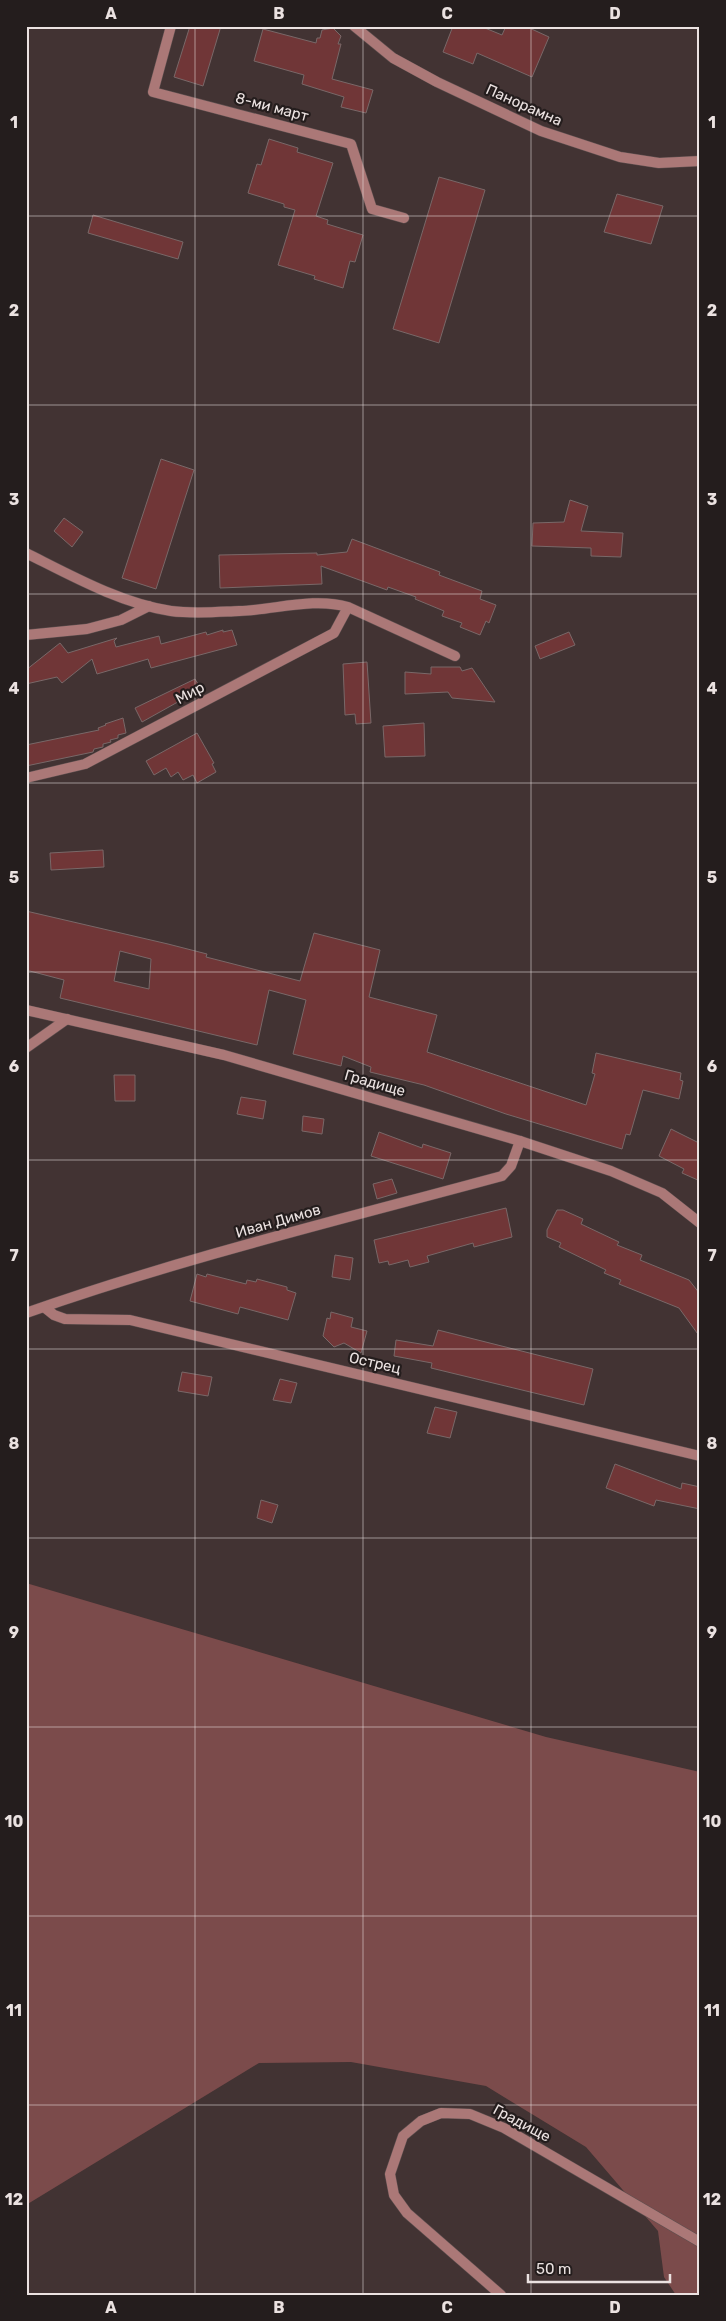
<svg xmlns="http://www.w3.org/2000/svg" width="726" height="2321" font-family="Rubik,sans-serif">
<style>
.green{fill:#7b4b4b}
.building{fill:#703637;stroke:#796868;fill-rule:evenodd}
.lines{fill:none;stroke-linecap:round;stroke-linejoin:round}
.minor-casing{stroke:#5d4f4f;stroke-width:11}
.tertiary-casing{stroke:#5d4f4f;stroke-width:11}
.minor{stroke:#ab7877;stroke-width:10}
.tertiary{stroke:#ab7877;stroke-width:10}
.grid{fill:none;stroke:#ebe2e1;stroke-width:1;stroke-opacity:0.55}
.labels{text-anchor:middle;dominant-baseline:central;stroke-width:4.5;stroke-linejoin:round;paint-order:stroke}
.street-label{font-size:15px;fill:#ebe2e1;stroke:#241d1d}
.neatline{fill:none;stroke:#ebe2e1;stroke-width:2}
.grid-label{font-size:16px;text-anchor:middle;font-weight:bold;fill:#ebe2e1}
</style>
<rect width="100%" height="100%" fill="#423333"/>
<path class="green" d="M26,1583L546,1737L700,1772V2295H676L664,2277L658,2231L586,2147L486,2086L351,2062L259,2063L26,2205Z"/>
<path class="building" d="M190,26H221L203,86L174,77Z
M453,26H480L502,35L506,26H525L549,37L532,77L477,53L473,64L443,52Z
M333,28L341,36L338,44H341L332,79L373,90L366,113L341,107L344,97L302,84L304,75L254,61L263,29L316,43L317,38H320L322,30Z
M269,139L298,148L297,152L333,163L316,216L328,220L327,224L363,235L355,262L350,261L343,288L314,279L315,276L278,265L295,210L284,207V204L248,193L257,164L261,165Z
M439,177L485,190L439,343L393,329Z
M617,194L663,206L651,244L604,232Z
M93,215L183,242L178,259L88,233Z
M161,459L194,470L156,589L122,578Z
M570,500L588,506L581,531L623,533L621,557L591,556V548L532,546L533,523L564,522Z
M64,518L83,532L72,547L54,531Z
M352,539L440,572L439,575L482,591L480,599L496,605L489,623L486,621L480,635L460,627L462,623L442,616L444,611L415,599L416,597L388,587L387,590L321,566L322,584L220,588L219,555L317,553V555L347,552Z
M223,630V632L232,630L237,645L151,668L148,659L97,674L92,659L62,683L57,677L26,684V670L60,643L68,653L117,638L114,641L116,647L159,636L161,644L206,632L207,635Z
M569,632L575,645L540,659L535,646Z
M367,662L371,723L356,724L355,714L345,715L343,664Z
M431,667H460L462,671L472,668L495,702L452,698L448,692L405,694V672L431,674Z
M195,679L201,689L142,722L135,708Z
M123,718L126,733L118,735V738L110,740L111,742L103,744V747L94,749L93,752L26,766V745L99,730L98,728L106,725L105,724Z
M424,723L425,756L385,757L383,726Z
M197,733L214,763L212,764L216,772L197,783L193,775L183,780L178,772L171,777L166,768L154,775L146,761Z
M103,850L104,867L51,870L50,853Z
M26,911L168,944L207,954L206,957L300,981L314,933L380,950L369,997L437,1015L427,1052L586,1105L595,1074L592,1073L596,1053L681,1073L680,1080L683,1081L679,1099L643,1090L630,1135L626,1134L622,1149L506,1114L424,1085L370,1072L371,1067L343,1056L341,1066L293,1054L306,1000L269,990L257,1045L60,998L64,980L26,970ZM120,951L151,959L149,989L114,981Z
M114,1075H135V1101H115Z
M241,1097L266,1101L263,1119L237,1114Z
M303,1116L324,1119L322,1134L302,1131Z
M671,1129L697,1142L700,1137V1181L682,1173L684,1169L659,1156Z
M379,1132L422,1148L423,1144L451,1153L443,1179L371,1156Z
M392,1179L397,1193L377,1199L373,1184Z
M506,1208L512,1237L474,1247L473,1243L427,1256L429,1262L410,1267L408,1260L389,1265L388,1261L379,1263L374,1240Z
M557,1210H563L583,1219L581,1224L619,1242L617,1245L642,1255L640,1260L689,1280L700,1294V1337L679,1308L619,1284L621,1280L604,1273L606,1270L559,1247L561,1243L547,1237V1230Z
M335,1255L353,1258L350,1280L332,1277Z
M197,1274L206,1277L207,1274L246,1284L247,1280L256,1282L257,1279L287,1287V1290L296,1293L288,1320L240,1307L238,1314L190,1301Z
M331,1312L353,1318L351,1327L367,1331L361,1353L344,1343L334,1347L323,1336L327,1318L330,1319Z
M438,1330L593,1369L584,1405L431,1368L432,1363L394,1356L396,1340L433,1346Z
M182,1372L212,1377L208,1396L178,1391Z
M280,1379L297,1383L291,1403L273,1400Z
M435,1407L457,1412L450,1438L427,1433Z
M615,1464L681,1489L682,1483L700,1487V1509L656,1500L654,1506L606,1488Z
M261,1500L278,1505L272,1523L257,1518Z"/>
<g class="lines">
<defs>
<path id="minor" d="M171,26L153,92L351,144L372,209L404,218
M354,26L393,58L437,82L541,131L620,157L659,163L700,161
M26,553C72,576 120,603 171,611C193,614 216,612 239,611C275,610 313,597 348,607L455,656
M26,635L87,629L121,620L149,606
M26,778L85,764L334,633L348,607
M26,1048L67,1019
M44,1307L54,1315L65,1319L130,1320L700,1456
M26,1313C182,1258 343,1219 502,1176L511,1166L520,1141"/>
<path id="tertiary" d="M26,1010L224,1055L520,1141L611,1171L662,1193L700,1223
M501,2295L407,2213L394,2195L390,2174L403,2136L421,2121L441,2113L470,2114L504,2128L700,2242"/>
</defs>
<use href="#minor" class="minor-casing"/>
<use href="#tertiary" class="tertiary-casing"/>
<use href="#minor" class="minor"/>
<use href="#tertiary" class="tertiary"/>
</g>
<path class="grid" d="M195,26V2295M363,26V2295M531,26V2295M26,216H700M26,405H700M26,594H700M26,783H700M26,972H700M26,1160H700M26,1349H700M26,1538H700M26,1727H700M26,1916H700M26,2105H700"/>
<g class="labels">
<g class="street-label">
<text transform="translate(524 105) rotate(24)">Панорамна</text>
<text transform="translate(272 107) rotate(15)">8-ми март</text>
<text transform="translate(190 693) rotate(-28)">Мир</text>
<text transform="translate(375 1083) rotate(16)">Градище</text>
<text transform="translate(278 1221) rotate(-16)">Иван Димов</text>
<text transform="translate(375 1363) rotate(13)">Острец</text>
<text transform="translate(522 2123) rotate(28)">Градище</text>
</g>
</g>
<rect width="726" height="2321" fill="none" stroke="#241d1d" stroke-width="55"/>
<path d="M528 2274v8h142v-8" fill="none" stroke="#ebe2e1" stroke-width="2.5"/>
<text x="536" y="2274" font-size="15" fill="#ebe2e1" stroke="#241d1d" stroke-width="4" paint-order="stroke">50 m</text>
<rect x="28" y="28" width="670" height="2266" class="neatline"/>
<g class="grid-label">
<text x="111" y="19">A</text>
<text x="279" y="19">B</text>
<text x="447" y="19">C</text>
<text x="615" y="19">D</text>
<text x="14" y="128">1</text>
<text x="712" y="128">1</text>
<text x="14" y="316">2</text>
<text x="712" y="316">2</text>
<text x="14" y="505">3</text>
<text x="712" y="505">3</text>
<text x="14" y="694">4</text>
<text x="712" y="694">4</text>
<text x="14" y="883">5</text>
<text x="712" y="883">5</text>
<text x="14" y="1072">6</text>
<text x="712" y="1072">6</text>
<text x="14" y="1261">7</text>
<text x="712" y="1261">7</text>
<text x="14" y="1449">8</text>
<text x="712" y="1449">8</text>
<text x="14" y="1638">9</text>
<text x="712" y="1638">9</text>
<text x="14" y="1827">10</text>
<text x="712" y="1827">10</text>
<text x="14" y="2016">11</text>
<text x="712" y="2016">11</text>
<text x="14" y="2205">12</text>
<text x="712" y="2205">12</text>
<text x="111" y="2313">A</text>
<text x="279" y="2313">B</text>
<text x="447" y="2313">C</text>
<text x="615" y="2313">D</text>
</g>
</svg>
